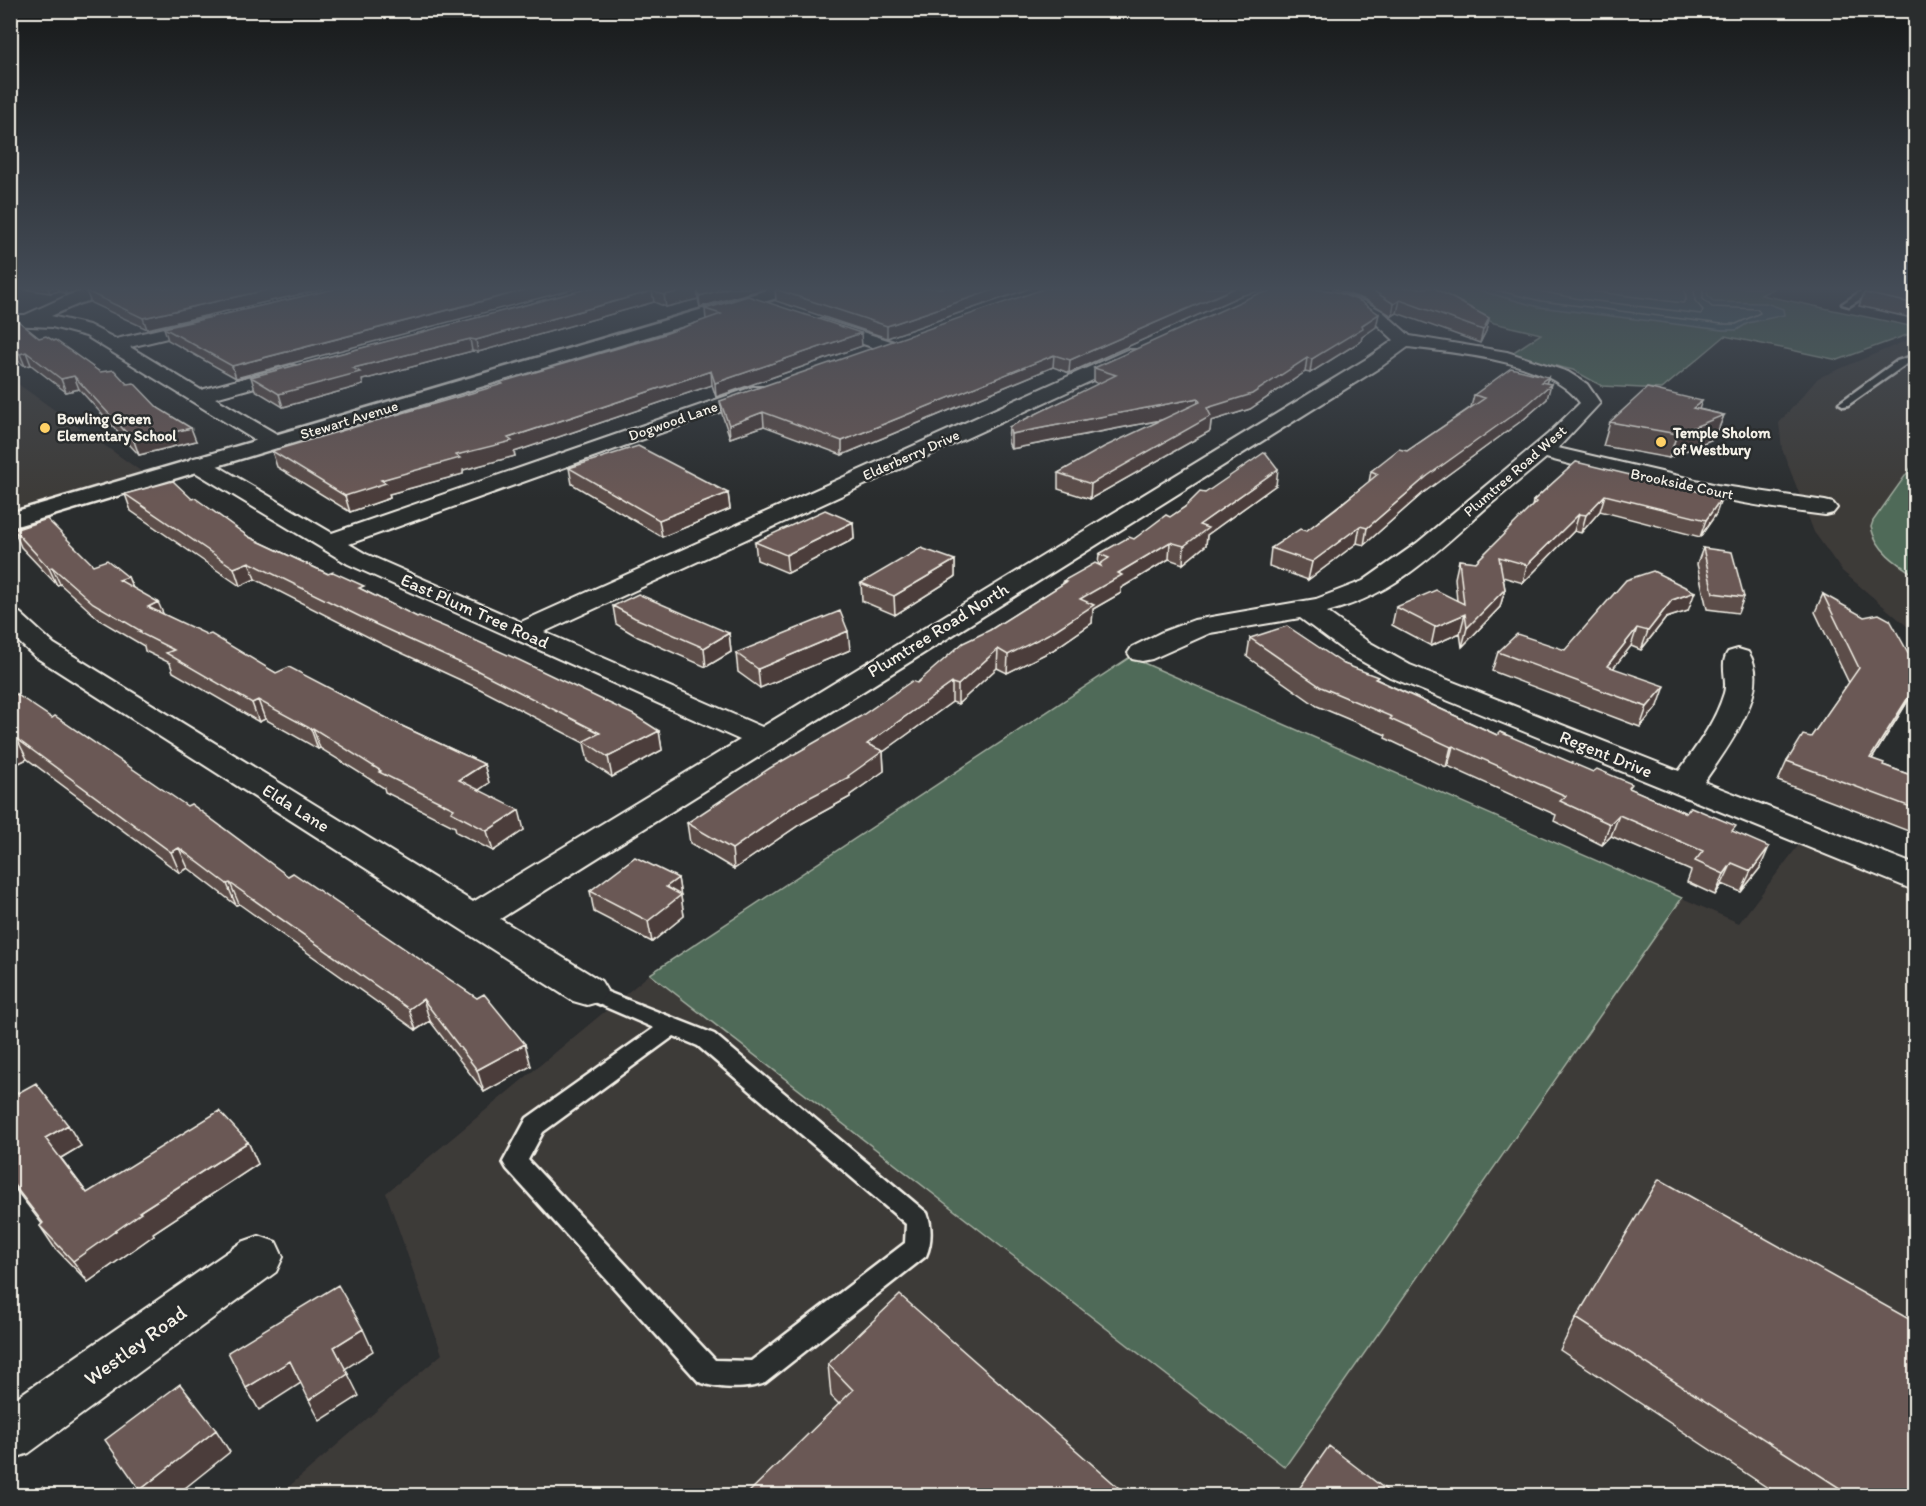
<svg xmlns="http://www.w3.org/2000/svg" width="1926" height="1506" font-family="Itim,sans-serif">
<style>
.built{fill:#3e3a39}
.green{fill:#506a58;stroke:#a2aea0;stroke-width:1.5}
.water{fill:#48656c;stroke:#8d9d9e;stroke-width:1.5}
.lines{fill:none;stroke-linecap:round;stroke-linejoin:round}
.shore{stroke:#afb9b6;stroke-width:1.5}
.lane-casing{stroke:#f4f1e8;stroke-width:5}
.street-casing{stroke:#f4f1e8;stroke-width:4}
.secondary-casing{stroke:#f4f1e8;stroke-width:5}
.lane{fill:#2a2d2e;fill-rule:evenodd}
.street{fill:#2a2d2e;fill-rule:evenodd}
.secondary{fill:#2a2d2e;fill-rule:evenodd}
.wall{fill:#5c4d48;stroke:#f4f1e8;stroke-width:1.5}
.shaded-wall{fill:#4b3e3b;stroke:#f4f1e8;stroke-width:1.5}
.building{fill:#6b5954;stroke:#f4f1e8;stroke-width:1.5}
.poi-dot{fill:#ffd166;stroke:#2a2d2e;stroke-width:2}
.labels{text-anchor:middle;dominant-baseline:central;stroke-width:5;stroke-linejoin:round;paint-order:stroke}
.far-poi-label{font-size:15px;font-weight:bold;fill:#f4f1e8;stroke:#2a2d2e;text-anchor:start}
.far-street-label{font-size:15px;fill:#f4f1e8;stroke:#2a2d2e}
.street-label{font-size:18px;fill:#f4f1e8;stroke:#2a2d2e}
.near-street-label{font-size:21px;fill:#f4f1e8;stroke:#2a2d2e}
</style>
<rect width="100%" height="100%" fill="#2a2d2e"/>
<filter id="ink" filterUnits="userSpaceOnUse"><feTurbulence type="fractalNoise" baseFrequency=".0167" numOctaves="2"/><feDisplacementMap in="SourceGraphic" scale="12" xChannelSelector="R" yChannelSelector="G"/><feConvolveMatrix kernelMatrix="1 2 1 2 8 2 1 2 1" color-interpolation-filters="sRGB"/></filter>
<g filter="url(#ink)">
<path class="built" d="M1915,337V633L1842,571L1814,532L1782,449L1779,423L1818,378Z
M11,379L149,477L11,518Z
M1130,657L1739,923L1801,842L1915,889V1495L278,1496L442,1354L386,1193L650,974Z"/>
<path class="green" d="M1419,288H1775L1761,295L1915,327V332L1838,360L1725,336L1662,389L1602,386L1573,370L1509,355L1541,334L1494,323Z
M1915,462V575C1896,563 1876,550 1871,527L1873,521Z
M1130,657L1682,898L1285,1467L650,974Z"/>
<path class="water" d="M1470,288H1711L1707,291L1708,296L1714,302L1766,303L1783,309L1784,315L1748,323L1737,330H1722L1539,307Z"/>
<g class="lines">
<path class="shore" d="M1487,288L1541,301L1722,324H1736L1760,313L1758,309L1712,307L1703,299V288
M1523,288L1580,299L1701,314L1703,310L1695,301L1694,288
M1566,288L1683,303L1686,300L1685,288"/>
<defs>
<path id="lane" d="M1871,288H1887L1870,293L1849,306L1842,304L1864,289Z
M1916,355V361L1905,365L1848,405L1844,406L1839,403L1897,361Z
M587,984L714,1034L927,1213C932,1225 932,1243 926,1256L765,1383C747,1390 717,1389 699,1382L507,1169L503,1162L527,1118L654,1028L580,996L577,991L580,986ZM674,1036L698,1046L906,1224L905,1243L751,1361L715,1360L528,1160L543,1132Z"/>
<path id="street" d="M96,288H121L119,292L81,303L51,316L89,325L116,339L207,318L213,319L216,323L213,327L130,347L201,390L292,365L299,367L302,371L299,375L215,398L282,437L285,442L282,447L274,448L266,447L86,336L52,327L10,325V315H25L69,295Z
M1341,294L1365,302L1382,311L1410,336L1507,352L1568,372L1587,384L1600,403L1558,448L1717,485L1825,501L1833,503L1837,508L1833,513L1825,515C1730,504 1638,482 1546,458C1526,475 1506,491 1486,508C1434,554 1396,594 1327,612L1367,641L1410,665L1679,771C1696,747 1715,723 1724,693C1728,680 1719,664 1728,652L1738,649L1748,652C1774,689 1725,751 1704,782L1916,865V891L1390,677L1347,653L1300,618L1210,633L1152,659L1142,661L1132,659L1128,653L1132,647L1162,632L1194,620L1316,599L1363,581L1417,543L1548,434L1580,403C1550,360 1456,353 1408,347L1382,366L500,919L601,981L607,991L601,1001L587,1005L573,1001L34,656L10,634V611L20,613L54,644L473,902L740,740L348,564L190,469L187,464L190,459L198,457L206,459L332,533L753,387H767L770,391L767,395L349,544L366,554L521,622L1127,350H1141L1143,354L1141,358L544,632L762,727L1368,358L1394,340L1370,318L1335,303L1333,299Z
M821,319L894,342L896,346L894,350L887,352L815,328L812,324L815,320Z
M259,1236L276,1242L283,1257L276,1272L29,1453L10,1460V1402L242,1242Z"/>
<path id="secondary" d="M774,288H800L797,292L10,528V513Z"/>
</defs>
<use href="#lane" class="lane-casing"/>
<use href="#street" class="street-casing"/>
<use href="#secondary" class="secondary-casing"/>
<use href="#lane" class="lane"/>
<use href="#street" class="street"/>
<use href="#secondary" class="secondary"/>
</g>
<path class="wall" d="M18,288H89L66,294L59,291L50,293Z
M328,288L147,329L91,303L86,291Z
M339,288L236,378L168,340L164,328Z
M590,288H767L700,307L698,299L666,307L654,302L478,352L472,351L362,380L363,385L283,407L255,390L251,377Z
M1031,288L887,338L776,301L775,289Z
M1332,288H1434L1489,318L1486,331L1480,343L1397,313L1392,316L1366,300Z
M1916,288V319L1859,306L1864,293Z
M1240,296L1069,373L1053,367L842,455L764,426L730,438L722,414L720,401Z
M705,309L862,346L716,397L712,385L514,452L515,456L463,470V474L389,494L390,498L350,512L277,467L272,451L501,385V382L656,337L706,320Z
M10,316L39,338L100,372L127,384L158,408L196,441L139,455L79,389L66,392L31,365L25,366L10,355Z
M1376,327L1362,337L1361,341L1310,373L1305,372L1250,409L1211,421L1210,431L1090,499L1058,489V473L1162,420L1011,449L1008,442L1009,427L1099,384L1094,382V368Z
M1548,377L1546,383L1547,399L1524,419L1423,493L1364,545L1357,543L1308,580L1269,566L1271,548L1306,531L1369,482L1371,471L1407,451L1471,407L1474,395Z
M1699,409L1724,415L1715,438L1669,458L1603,446L1610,422Z
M1576,462L1716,514L1700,537L1600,511L1581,533L1574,531L1523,583L1503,577L1505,589L1500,607L1462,647L1460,633L1431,646L1392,625L1396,607L1457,601L1455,578L1459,560L1476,562L1532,507L1533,501Z
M569,468L728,493L730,509L662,537L572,484Z
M1276,485L1207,535L1206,545L1183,564L1169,559L1121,588V593L1093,609L1092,623L1053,650L1007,673L997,668L958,704L952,702L883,752L884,771L850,795V797L799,825L734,869L690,843L687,823L917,683L990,630L1063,584V581L1098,565L1099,554L1134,539L1170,517L1205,493Z
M125,494L192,499L249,537L365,591L417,617L659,731L662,750L612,777L588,761L584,743L480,689L380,643L255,579L240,586L131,511Z
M853,522L854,539L788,573L757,560L755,542Z
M14,530L93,565L128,577L133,588L163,614L276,673L404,727L484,764L489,783L479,790L524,830L493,851L456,832L455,827L385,792L384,788L320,748L318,749L265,719L259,722L173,672L170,663L145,651L144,646L101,621L60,584L57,585L21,547Z
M1703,548L1744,597L1738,613L1707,609L1697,564Z
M955,560V577L895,615L862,601L861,583Z
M1823,594L1911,696L1872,759L1883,765L1916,777V834L1778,781L1787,761L1811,737L1849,683L1815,612Z
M613,606L729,633L731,652L706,667L638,637L616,624Z
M1688,611L1666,618L1641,650L1631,646L1613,668L1658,706L1640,727L1492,671L1498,652L1565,650Z
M1250,638L1344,664L1497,735L1631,789L1686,813L1733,832L1760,868L1741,892L1722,884L1715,895L1687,882L1691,871L1611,836L1602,845L1554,821L1556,815L1448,766L1446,767L1385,738L1386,735L1317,706L1247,657Z
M850,650L760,688L738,672L736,653Z
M10,690L531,1066L484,1092L430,1021L416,1030L239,904L236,905L188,868L180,873L27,759L17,764L10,759Z
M678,878L684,916L652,942L594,912L590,891Z
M10,1085L18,1093L81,1146L61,1158L87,1193L248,1142L258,1164L153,1233L154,1235L88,1282L54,1247L40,1226L42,1224L13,1186L10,1188Z
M1576,1318L1916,1496H1780L1560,1350Z
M828,1364L1128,1496L839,1404L831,1396Z"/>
<path class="shaded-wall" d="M48,288H57L59,291L50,293Z
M64,288H89L66,294Z
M275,288H328L147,329L143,318Z
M533,288H578L236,378L232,366Z
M697,288L698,299L666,307L664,295Z
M728,288H767L700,307L699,296Z
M999,288H1031L887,338V326Z
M1235,288H1272L1240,296L1069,373L1070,360Z
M652,291L654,302L478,352L476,340Z
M1400,300L1397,313L1392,316L1394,304Z
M1379,314L1376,327L1362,337L1361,341L1310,373L1312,359Z
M1489,318L1486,331L1480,343L1483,330Z
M861,333L862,346L716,397L715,383Z
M470,339L472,351L362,380L363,385L283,407L279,394L353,368Z
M26,352L31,365L25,366L20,354Z
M1054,355L1053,367L842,455V441Z
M1307,358L1305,372L1250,409L1211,421L1210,431L1090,499L1091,484L1207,408Z
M711,371L712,385L514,452L515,456L463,470V474L389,494L390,498L350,512L345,496L381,480Z
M74,376L79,389L66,392L61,379Z
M1548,377L1544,390L1551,384L1547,399L1524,419L1423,493L1364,545L1367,528L1426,477L1541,382Z
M1198,398L1197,413L1011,449V434Z
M1702,401L1694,423L1724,415L1715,438L1669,458L1677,434L1693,408Z
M763,412L764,426L730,438L729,425Z
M191,428L196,441L139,455L134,441Z
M1278,469L1276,485L1207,535L1206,545L1183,564L1184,546L1199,525Z
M728,493L730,509L662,537L659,520Z
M1605,495L1600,511L1581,533L1586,515Z
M1722,497L1716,514L1700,537L1706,520Z
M1579,514L1574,531L1523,583L1527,565Z
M853,522L854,539L788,573L786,555Z
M1360,526L1357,543L1308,580L1312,562Z
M1170,542L1169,559L1121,588V593L1093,609L1092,623L1053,650L1007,673L1008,655L1080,599L1118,573Z
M955,560V577L895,615L894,596Z
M249,562L255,579L240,586L234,568Z
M52,567L60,584L57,585L49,568Z
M128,577L135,594L119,580Z
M1505,589L1500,607L1462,647L1467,628Z
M1695,592L1688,611L1666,618L1641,650L1648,631L1672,600Z
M158,602L166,620L148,607Z
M1465,614L1460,633L1431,646L1435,627Z
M1637,628L1631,646L1600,685L1607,666Z
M848,631L850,650L760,688L758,669Z
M729,633L731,652L706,667L704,648Z
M998,649L997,668L958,704V685Z
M952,683V702L883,752L884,771L850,795V797L799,825L734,869L732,849L797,804L867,744Z
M1916,685V687L1911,696L1860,778L1870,758Z
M1665,686L1658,706L1640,727L1647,707Z
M258,700L265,719L259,722L252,703Z
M313,728L320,748L318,749L311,729Z
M659,731L662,750L612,777L608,757Z
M17,739L27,759L17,764L10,751V742Z
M1453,746L1448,766L1446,767L1451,747Z
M484,764L489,783L464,800L459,780Z
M519,810L524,830L493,851L487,831Z
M1619,815L1611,836L1602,845L1610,824Z
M1769,847L1760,868L1741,892L1751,871Z
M179,848L188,868L180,873L171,852Z
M1732,863L1722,884L1715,895L1724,874Z
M678,878L684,916L652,942L648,921L666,887Z
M230,883L239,904L236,905L227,884Z
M423,999L430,1021L416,1030L409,1009Z
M525,1044L531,1066L484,1092L477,1070Z
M68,1125L81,1146L59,1159L45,1138Z
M248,1142L258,1164L153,1233L154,1235L88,1282L73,1261L139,1212Z
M363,1329L373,1351L345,1369L334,1347Z
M290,1361L301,1383L259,1410L246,1388Z
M348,1374L359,1396L320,1421L309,1400Z
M216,1430L230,1452L175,1496H144L140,1490Z"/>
<path class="building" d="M99,288H275L143,318L86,291Z
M339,288H533L232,366L164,328Z
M590,288H695L664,295L652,291L476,340L470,339L353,368L360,372L279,394L251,377Z
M697,288H728L699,296Z
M781,288H999L887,326L775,289Z
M1046,288H1235L1070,360L1054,355L842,441L763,412L729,425L720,401Z
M1283,288H1306L1334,291L1360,301L1379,314L1362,325L1363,328L1312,359L1307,358L1252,394L1207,408L1211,416L1091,484L1058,473L1104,447L1200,402L1198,398L1011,434L1009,427L1116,375L1094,368L1255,295Z
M1369,288H1434L1489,318L1483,330L1400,300L1394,304Z
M1873,288H1916V304L1864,293Z
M748,296L861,333L715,383L711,371L508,438L512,441L456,455L460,458L381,480L386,483L345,496L272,451L503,384L501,382L656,337L721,314L705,309Z
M10,316H12L39,338L46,336L54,341L55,340L100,372L114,370L127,384L134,383L158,408L191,428L134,441L74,376L61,379L26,352L20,354L10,346Z
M1511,368L1548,377L1541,382L1551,384L1528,404L1426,477L1367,528L1360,526L1312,562L1271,548L1300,529L1306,531L1339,506L1378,474L1371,471L1399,449L1407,451L1485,398L1474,395Z
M1647,388L1702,401L1693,408L1724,415L1677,434L1610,422Z
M638,446L728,493L659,520L569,468Z
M1265,452L1278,469L1199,525L1208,528L1184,546L1170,542L1118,573L1122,575L1080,599L1094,605L1054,631L1008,655L998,649L958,685L952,683L867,744L883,751L848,776L849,777L797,804L732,849L687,823L770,768L861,716L912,681L917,683L963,643L990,630L1066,582L1063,581L1095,563L1101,566L1100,564L1109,558L1099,554L1129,537L1134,539L1166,515L1170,517L1185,507L1200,492L1205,493Z
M1576,462L1722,497L1706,520L1605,495L1586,515L1579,514L1527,565L1499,557L1505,589L1467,628L1465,614L1435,627L1396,607L1436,590L1464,604L1459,560L1476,562L1536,502L1533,501Z
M173,481L192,499L195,498L249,537L328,574L333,572L364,586L359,588L417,617L419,616L450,629L519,660L634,715L659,731L608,757L584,741L600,733L476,670L375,624L249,562L234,568L125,494Z
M825,510L853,522L786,555L755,542Z
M47,519L93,565L107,560L128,577L119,580L158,602L148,607L208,635L211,634L276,673L289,667L404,727L484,764L459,780L519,810L487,831L451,812L454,809L379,772L381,771L313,728L311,729L258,700L252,703L166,653L174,650L138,632L141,631L93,603L52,567L49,568L14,530Z
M921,548L955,560L894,596L861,583Z
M1703,548L1732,552L1744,597L1713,593Z
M1653,571L1695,592L1672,600L1648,631L1637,628L1607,666L1665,686L1647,707L1498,652L1517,634L1565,650L1626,580Z
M638,594L729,633L704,648L635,618L613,606Z
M1823,594L1864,617L1879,614L1890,620L1916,667V685L1870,758L1884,763L1883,765L1916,777V809L1787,761L1803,735L1811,737L1859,668Z
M840,611L848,631L758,669L736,653Z
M1287,626L1344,664L1378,677L1375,679L1497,735L1500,732L1593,772L1597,769L1632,784L1629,788L1686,813L1691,807L1736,826L1732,831L1769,847L1751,871L1732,863L1724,874L1695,861L1703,851L1619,815L1610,824L1560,801L1566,796L1453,746L1451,747L1390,719L1392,717L1321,687L1250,638Z
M10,690L52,718L55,716L187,806L191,804L288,876L293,873L477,998L484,994L525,1044L477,1070L423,999L409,1009L230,883L227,884L179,848L171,852L17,739L10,742Z
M635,857L678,878L666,887L681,895L648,921L590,891Z
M36,1083L68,1125L45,1138L87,1193L219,1111L248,1142L139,1212L141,1213L73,1261L40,1226L43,1223L10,1180V1085L18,1093Z
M1659,1179L1916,1323V1496H1852L1576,1318Z
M338,1285L363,1329L334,1347L348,1374L309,1400L290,1361L246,1388L228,1352Z
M900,1295L1128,1496H745L853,1390L828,1364Z
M180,1384L216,1430L140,1490L105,1440Z
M1329,1446L1394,1496H1294Z
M42,1487L49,1496H33Z"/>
</g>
<linearGradient id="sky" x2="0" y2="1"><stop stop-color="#171919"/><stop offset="0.58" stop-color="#444c57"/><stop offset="1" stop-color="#444c57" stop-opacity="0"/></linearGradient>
<rect width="1926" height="498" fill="url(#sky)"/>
<g class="poi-dot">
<circle cx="45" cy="428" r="6"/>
<circle cx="1661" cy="442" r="6"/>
</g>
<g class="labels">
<g class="far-poi-label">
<text x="57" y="419">Bowling Green<tspan x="57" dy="17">Elementary School</tspan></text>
<text x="1673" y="433">Temple Sholom<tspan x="1673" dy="17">of Westbury</tspan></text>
</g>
<g class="far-street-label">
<text transform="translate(349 420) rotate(-17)">Stewart Avenue</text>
<text transform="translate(673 421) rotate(-19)">Dogwood Lane</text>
<text transform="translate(911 455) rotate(-24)">Elderberry Drive</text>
<text transform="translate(1515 471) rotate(-41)">Plumtree Road West</text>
<text transform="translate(1682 484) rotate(12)">Brookside Court</text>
</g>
<g class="street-label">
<text transform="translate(475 611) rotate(24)">East Plum Tree Road</text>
<text transform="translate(938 630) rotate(-32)">Plumtree Road North</text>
<text transform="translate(1606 754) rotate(22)">Regent Drive</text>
<text transform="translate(296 808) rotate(32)">Elda Lane</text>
</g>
<g class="near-street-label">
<text transform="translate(135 1345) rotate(-36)">Westley Road</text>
</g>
</g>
<rect width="1926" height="1506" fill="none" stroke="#2a2d2e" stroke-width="36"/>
<rect x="18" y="18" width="1890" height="1470" fill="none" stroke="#f4f1e8" stroke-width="2" filter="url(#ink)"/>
</svg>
